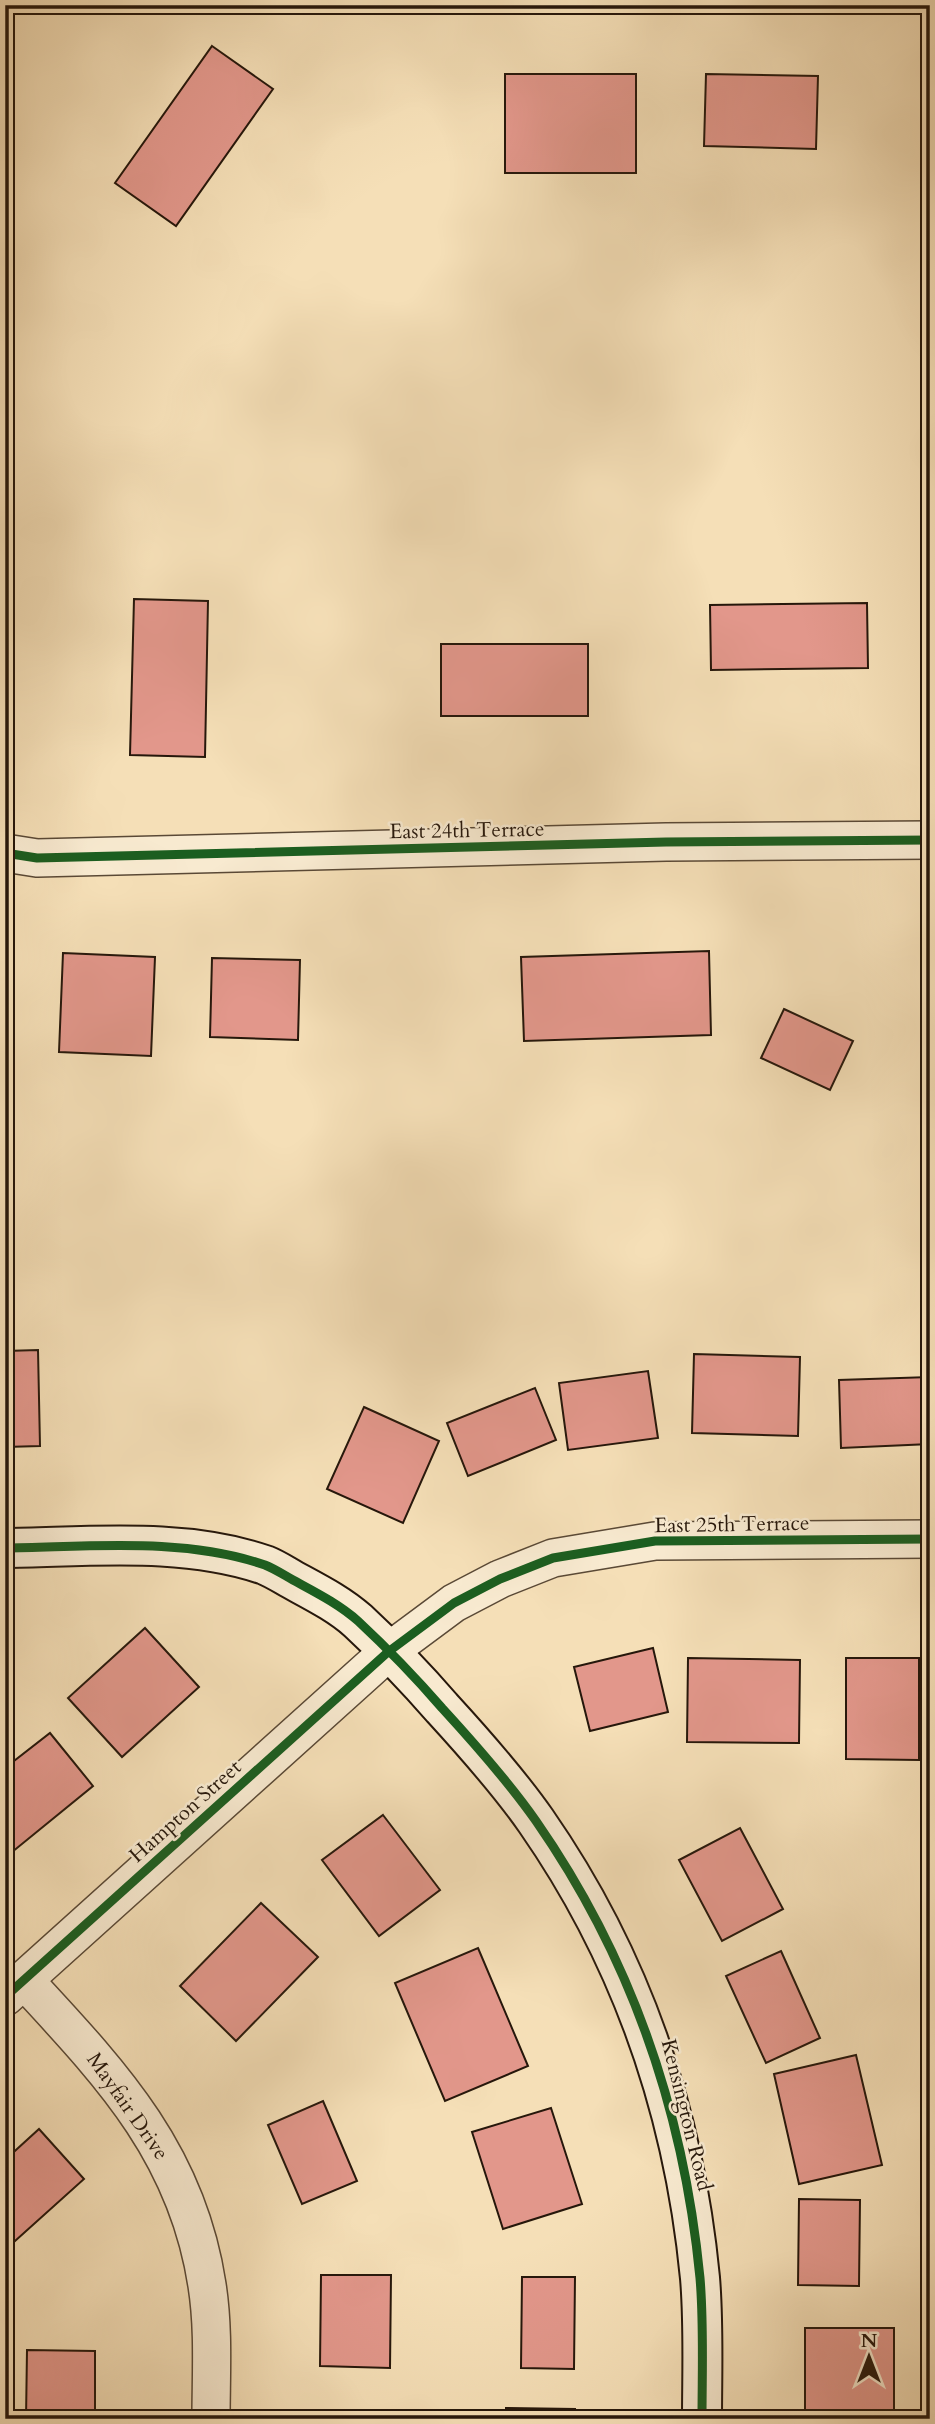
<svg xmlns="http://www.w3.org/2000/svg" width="935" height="2424" font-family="Cardo,serif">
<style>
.building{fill:#e2978b;stroke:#26170b;stroke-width:2}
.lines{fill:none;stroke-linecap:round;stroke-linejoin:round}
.street-casing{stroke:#5a4936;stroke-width:40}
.secondary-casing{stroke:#26170b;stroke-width:42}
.street{stroke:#f8ead0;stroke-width:37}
.secondary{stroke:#f8ead0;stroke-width:38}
.cycleway-casing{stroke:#f8ead0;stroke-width:13}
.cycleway{stroke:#1b5e20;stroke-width:9}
.labels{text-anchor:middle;stroke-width:5;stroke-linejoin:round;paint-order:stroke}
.street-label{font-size:21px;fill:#26170b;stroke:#f8ead0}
</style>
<rect width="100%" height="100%" fill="#f5dfb7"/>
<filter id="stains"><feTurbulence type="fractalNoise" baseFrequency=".00286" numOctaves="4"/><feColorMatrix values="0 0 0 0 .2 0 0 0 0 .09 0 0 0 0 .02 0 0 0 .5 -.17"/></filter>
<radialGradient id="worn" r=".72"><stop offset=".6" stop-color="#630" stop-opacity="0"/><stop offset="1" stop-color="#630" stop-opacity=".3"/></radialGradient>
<!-- building -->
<g class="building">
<path d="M212,46L273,89L176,226L115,183Z"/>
<rect x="505" y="74" width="131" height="99"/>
<path d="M706,74L818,76L816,149L704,146Z"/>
<path d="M134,599L208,601L205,757L130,755Z"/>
<path d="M867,603L868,668L711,670L710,605Z"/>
<rect x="441" y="644" width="147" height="72"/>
<path d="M709,951L711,1035L524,1041L521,957Z"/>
<path d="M63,953L155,957L151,1056L59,1052Z"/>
<path d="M212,958L300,960L298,1040L210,1037Z"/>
<path d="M784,1009L853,1041L830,1090L761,1058Z"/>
<path d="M38,1350L40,1446L5,1447V1351Z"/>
<path d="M694,1354L800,1357L798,1436L692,1433Z"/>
<path d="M648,1371L658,1438L568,1450L559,1383Z"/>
<path d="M930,1377V1444L841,1448L839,1380Z"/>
<path d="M535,1388L556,1440L468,1476L447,1423Z"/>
<path d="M364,1407L439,1441L403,1523L327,1489Z"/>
<path d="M145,1628L199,1687L122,1757L68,1698Z"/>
<path d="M653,1648L668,1712L590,1731L574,1667Z"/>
<path d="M688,1658L800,1660L799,1743L687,1742Z"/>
<path d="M846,1658H919V1760L846,1759Z"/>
<path d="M50,1733L93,1786L6,1857L5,1768Z"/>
<path d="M383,1815L440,1890L379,1936L322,1860Z"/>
<path d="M740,1828L783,1909L722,1941L679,1860Z"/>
<path d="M261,1903L318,1957L236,2041L180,1986Z"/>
<path d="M478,1948L528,2066L445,2101L395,1983Z"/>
<path d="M781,1951L820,2038L766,2063L726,1976Z"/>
<path d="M856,2055L882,2165L799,2184L774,2074Z"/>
<path d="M323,2101L357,2181L302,2204L268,2125Z"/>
<path d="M551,2108L582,2204L503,2229L472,2132Z"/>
<path d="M39,2129L84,2179L5,2250V2160Z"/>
<path d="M799,2199L860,2200L859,2286L798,2285Z"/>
<path d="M321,2275H391L390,2368L320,2366Z"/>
<path d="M522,2277H575L574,2369L521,2368Z"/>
<rect x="805" y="2328" width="89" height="91"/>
<path d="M27,2350L95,2351V2419H26Z"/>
<path d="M506,2408L575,2409V2419H506Z"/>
<rect x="322" y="2414" width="69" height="5"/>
</g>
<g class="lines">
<!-- street casing -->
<g class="street-casing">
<g id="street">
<path d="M5,853L37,858L666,842L930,840"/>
<path d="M24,1980C111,2074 187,2153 207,2285C214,2329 211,2375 211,2419"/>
<path d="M5,1997L388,1652L454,1603L500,1579L553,1558L655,1541L930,1539"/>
</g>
</g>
<!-- secondary casing -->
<g class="secondary-casing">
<path id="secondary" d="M5,1548C91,1547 183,1537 265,1565C275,1569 284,1575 293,1580C315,1592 339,1604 358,1621C387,1648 416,1678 442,1708C475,1744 508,1781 536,1821C632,1959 684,2112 700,2278C704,2325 702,2372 702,2419"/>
</g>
<!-- street -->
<use href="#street" class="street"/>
<!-- secondary -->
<use href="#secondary" class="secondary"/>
<!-- cycleway casing -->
<g class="cycleway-casing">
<g id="cycleway">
<path d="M5,853L37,858L666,842L930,840"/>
<path d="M5,1548C91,1547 183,1537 265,1565C275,1569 284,1575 293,1580C315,1592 339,1604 358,1621C387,1648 416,1678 442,1708C475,1744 508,1781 536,1821C632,1959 684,2112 700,2278C704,2325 702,2372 702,2419"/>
<path d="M5,1997L388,1652L454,1603L500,1579L553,1558L655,1541L930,1539"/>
</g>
</g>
<!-- cycleway -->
<use href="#cycleway" class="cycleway"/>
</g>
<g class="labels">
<!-- street labels -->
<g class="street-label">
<text transform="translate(467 830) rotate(-1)" y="7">East 24th Terrace</text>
<text transform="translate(732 1524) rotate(-1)" y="7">East 25th Terrace</text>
<text transform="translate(185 1811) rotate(-42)" y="7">Hampton Street</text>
<text transform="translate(128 2106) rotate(55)" y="7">Mayfair Drive</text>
<text transform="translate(687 2115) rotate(76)" y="7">Kensington Road</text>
</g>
</g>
<!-- margin -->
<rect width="935" height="2424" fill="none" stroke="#f5dfb7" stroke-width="28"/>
<rect x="7" y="7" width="921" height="2410" fill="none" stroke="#26170b" stroke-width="3.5"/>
<rect x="14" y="14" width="907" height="2396" fill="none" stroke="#26170b" stroke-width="2"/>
<!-- north arrow -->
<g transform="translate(869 2357)" stroke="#f8ead0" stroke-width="5" paint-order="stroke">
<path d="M0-5L12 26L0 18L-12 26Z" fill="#26170b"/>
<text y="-10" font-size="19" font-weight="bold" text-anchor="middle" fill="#26170b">N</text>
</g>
<rect width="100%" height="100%" filter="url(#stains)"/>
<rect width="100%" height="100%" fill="url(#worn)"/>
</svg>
